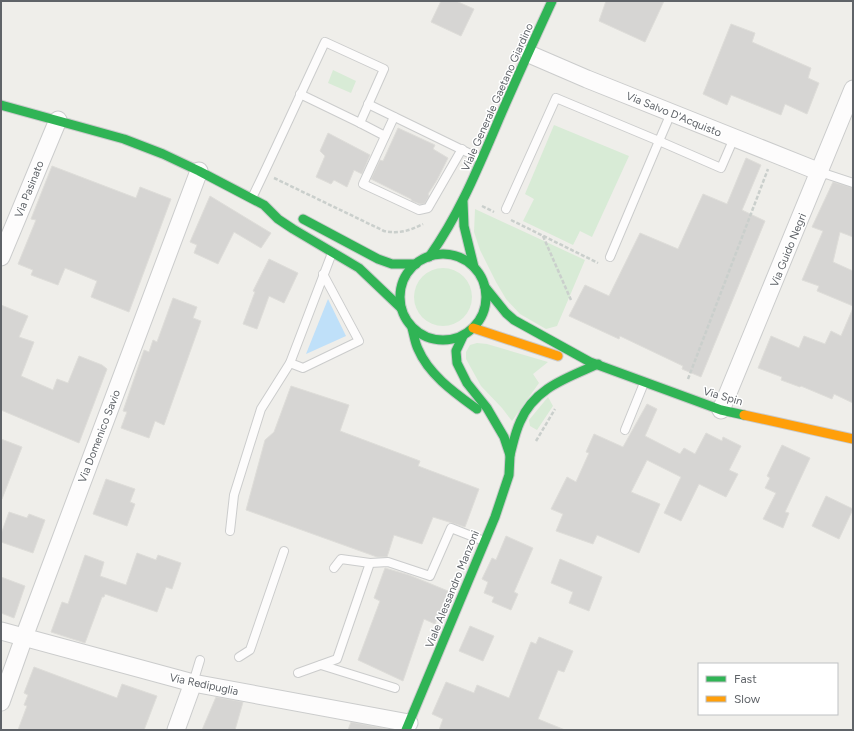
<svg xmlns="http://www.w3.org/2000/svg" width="854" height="731" font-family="Figtree,sans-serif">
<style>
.green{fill:#d8ebd6}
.water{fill:#bfe0f9}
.building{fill:#d6d5d3;stroke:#deddd9}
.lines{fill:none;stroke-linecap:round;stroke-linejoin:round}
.lane-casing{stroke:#cbcccc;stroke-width:10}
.street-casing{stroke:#cbcccc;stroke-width:19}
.fast-casing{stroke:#cacacb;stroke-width:11}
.slow-casing{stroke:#cacacb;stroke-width:11}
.path{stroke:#cacfcc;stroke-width:2.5;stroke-dasharray:4 2;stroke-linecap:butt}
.lane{stroke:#fdfcfc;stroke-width:8}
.street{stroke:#fdfcfc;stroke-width:17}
.fast{stroke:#30b455;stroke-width:9}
.slow{stroke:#ff9f0a;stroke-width:9}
.labels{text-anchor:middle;stroke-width:3;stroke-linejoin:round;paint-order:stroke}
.street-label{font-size:11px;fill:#5f6368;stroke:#fff}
</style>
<rect width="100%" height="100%" fill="#efeeea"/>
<!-- green -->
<g class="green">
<path d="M333,70L356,81L351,93L328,83Z"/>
<path d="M554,125L629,156L592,237L580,231L573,245L523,221L534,199L525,194Z"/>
<path d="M475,209L585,260L557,326L546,329L520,314L506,299L496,282L480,250L474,232Z"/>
<circle cx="443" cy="297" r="29"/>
<path d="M477,343L487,344L548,362L533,374L539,383L512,421L502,408L481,386L466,359V352L470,345Z"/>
<path d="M548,397L553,406L537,430L530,426L529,420Z"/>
</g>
<!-- water -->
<path class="water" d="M328,299L346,336L306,354Z"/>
<!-- building -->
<g class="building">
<path d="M441,1H456L474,9L461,36L431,22Z"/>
<path d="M606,1H664L645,42L599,21Z"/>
<path d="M731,24L755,33L752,42L811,68L808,78L819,83L807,114L785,104L781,115L731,95L727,105L703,94Z"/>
<path d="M398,128L435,145L433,149L448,158L437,180L428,194L429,196L425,203L423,204H420L412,201L411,199L371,179L380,160L383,161Z"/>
<path d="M328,133L370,155L362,174L354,170L347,187L334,180L331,184L316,177L325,156L320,151Z"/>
<path d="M746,158L761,165L742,210L765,221L701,377L682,369L683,366L620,336L619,339L569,316L585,285L609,296L640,233L678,249L703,194L727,204Z"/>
<path d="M52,166L136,198L140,187L171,199L129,312L91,297L97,281L65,268L58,285L31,275L33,270L18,264L36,220L31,219Z"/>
<path d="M833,182L853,188V237L840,232L833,262L853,271V306L817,291L819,286L802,280L823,231L812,227Z"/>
<path d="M210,196L271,233L261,248L234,232L218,264L194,253L197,245L190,242Z"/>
<path d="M269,259L298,273L284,303L269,296L257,329L243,324L255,292L253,291Z"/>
<path d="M173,298L197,307L193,318L201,321L164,425L155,421L149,438L121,428L127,412L123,411L144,350L149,352L153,340L157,342Z"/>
<path d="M1,305L28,316L19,337L34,342L21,376L53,390L57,379L68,383L79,356L102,365L107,369L79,443L1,410Z"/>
<path d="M853,308V403L834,394L832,399L801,386L800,387L781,380L782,377L758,368L771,336L799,348L804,336L825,344L831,331L841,336Z"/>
<path d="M291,386L349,405L340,431L420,461L418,466L479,489L465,527L433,517L422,544L394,535L387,557H377L246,510L265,440L274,432Z"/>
<path d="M647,404L657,409L645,436L680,454L684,448L695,454L706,433L722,441L723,437L741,446L729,470L738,474L726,497L699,484L681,521L664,513L681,477L647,460L631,492L660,504L639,553L597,535L593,544L556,531L563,514L551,509L567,477L576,482L589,453L586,452L594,434L623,447Z"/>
<path d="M1,439L22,447L2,499H1Z"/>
<path d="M782,445L810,458L785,512L789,513L783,528L763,519L776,493L765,488L770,478L767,476Z"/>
<path d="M106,479L135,489L130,502L135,504L127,526L93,514Z"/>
<path d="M826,496L853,509L839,539L812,526Z"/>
<path d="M9,512L27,518L29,514L45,520L33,553L1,542V534Z"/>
<path d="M506,536L533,548L514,592L518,594L511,610L492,602L494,597L484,593L488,582L482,579L492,558L496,560Z"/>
<path d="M137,553L156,560L158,555L181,563L172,589L166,587L157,612L105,594L104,597H102L85,643L51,632L62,602L68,604L85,555L104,562L100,576L126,585Z"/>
<path d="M560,559L602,577L589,611L569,603L573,592L551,583Z"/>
<path d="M385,568L409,575L448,591L435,624L424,619L403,681L358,660L380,601L374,598Z"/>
<path d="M1,577L25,586L14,618L1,613Z"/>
<path d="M470,626L494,636L483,661L459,651Z"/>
<path d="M539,637L573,651L564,672L558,670L538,719L565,730H439L443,719L432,714L446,682L474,693L477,685L509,698L531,642L536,644Z"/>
<path d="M34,667L117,698L122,684L157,696L144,730H18L27,706L24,705L28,695L24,693Z"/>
<path d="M216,697L243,702L235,730H202Z"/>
<path d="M351,722L392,730H348Z"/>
</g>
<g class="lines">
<!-- lane casing -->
<g class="lane-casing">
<g id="lane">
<path d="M368,104L481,159"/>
<path d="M394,117L363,184L419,210L428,208L462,149"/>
<path d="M360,123L385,136"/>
<path d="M820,172L853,183"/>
<path d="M252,198C277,146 301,93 325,42L384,69L360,123L300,94"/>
<path d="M506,209L556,98L659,141L671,113"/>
<path d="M610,257L659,141L721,168L734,138"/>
<path d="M290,363L303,368L359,341L323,274"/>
<path d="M625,430L644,383"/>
<path d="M230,531L234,495L261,409L290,363L332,253"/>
<path d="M334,568L341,559L370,563L388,562L430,576L451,528L484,541"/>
<path d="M239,657L250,650L284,551"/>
<path d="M321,665L395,688"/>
<path d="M298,673L337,659L370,563"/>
<path d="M193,683L200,660"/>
</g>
</g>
<!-- street casing -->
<g class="street-casing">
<g id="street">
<path d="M529,54L587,79L820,172"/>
<path d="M1,257L58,120"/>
<path d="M721,410L853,89"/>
<path d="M1,631L193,683L409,723"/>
<path d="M1,702L27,629L199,171"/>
<path d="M176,730L193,683"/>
</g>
</g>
<!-- fast casing -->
<g class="fast-casing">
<g id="fast">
<path d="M1,105L124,139L163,154L199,171L264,205L278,219L293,229L359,268L401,308"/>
<path d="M463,202L464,226L474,267"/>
<path d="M303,219L378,259L392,264H416"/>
<circle cx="443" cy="297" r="43"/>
<path d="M429,257C461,212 480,163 502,112C518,75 535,38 552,1"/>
<path d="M485,287L506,313L514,320L590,362L721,410L744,415"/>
<path d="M412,328C414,335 415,343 418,349C429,375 455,393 477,409"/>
<path d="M510,455C513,444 515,433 520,422C534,388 567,378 598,364"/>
<path d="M406,730L495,517L509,475L510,455L504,437L487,408L467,383L457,363L456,351L463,336"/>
</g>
</g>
<!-- slow casing -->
<g class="slow-casing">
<g id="slow">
<path d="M473,328L558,356"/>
<path d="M744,415L853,439"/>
</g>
</g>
<!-- path -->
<g class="path">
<path d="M274,178L384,231C399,234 409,231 423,224"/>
<path d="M482,206L494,212"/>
<path d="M511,220L598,263"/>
<path d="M543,236L571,300"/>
<path d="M688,379L768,169"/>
<path d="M536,441L555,409"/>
</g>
<!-- lane -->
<use href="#lane" class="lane"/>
<!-- street -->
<use href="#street" class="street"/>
<!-- fast -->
<use href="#fast" class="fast"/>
<!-- slow -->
<use href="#slow" class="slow"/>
</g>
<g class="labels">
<!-- street labels -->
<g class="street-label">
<text transform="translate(497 97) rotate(-66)" y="4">Viale Generale Gaetano Giardino</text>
<text transform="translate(674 114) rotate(22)" y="4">Via Salvo D'Acquisto</text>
<text transform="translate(29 189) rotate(-68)" y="4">Via Pasinato</text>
<text transform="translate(788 250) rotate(-68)" y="4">Via Guido Negri</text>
<text transform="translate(723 396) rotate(16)" y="4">Via Spin</text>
<text transform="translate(99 436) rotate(-69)" y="4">Via Domenico Savio</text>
<text transform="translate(452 589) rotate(-68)" y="4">Viale Alessandro Manzoni</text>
<text transform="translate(204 684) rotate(12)" y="4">Via Redipuglia</text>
</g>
</g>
<!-- border -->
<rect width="854" height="731" fill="none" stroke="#5f6368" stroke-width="4"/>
<!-- legend -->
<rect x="698" y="663" width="140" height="52" fill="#ffffff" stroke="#bfc1c3"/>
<rect x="706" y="676" width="20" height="6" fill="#30b455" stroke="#bfc1c3"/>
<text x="734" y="683" font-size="12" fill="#5f6368">Fast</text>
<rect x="706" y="696" width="20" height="6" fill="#ff9f0a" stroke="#bfc1c3"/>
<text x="734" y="703" font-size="12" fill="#5f6368">Slow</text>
</svg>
